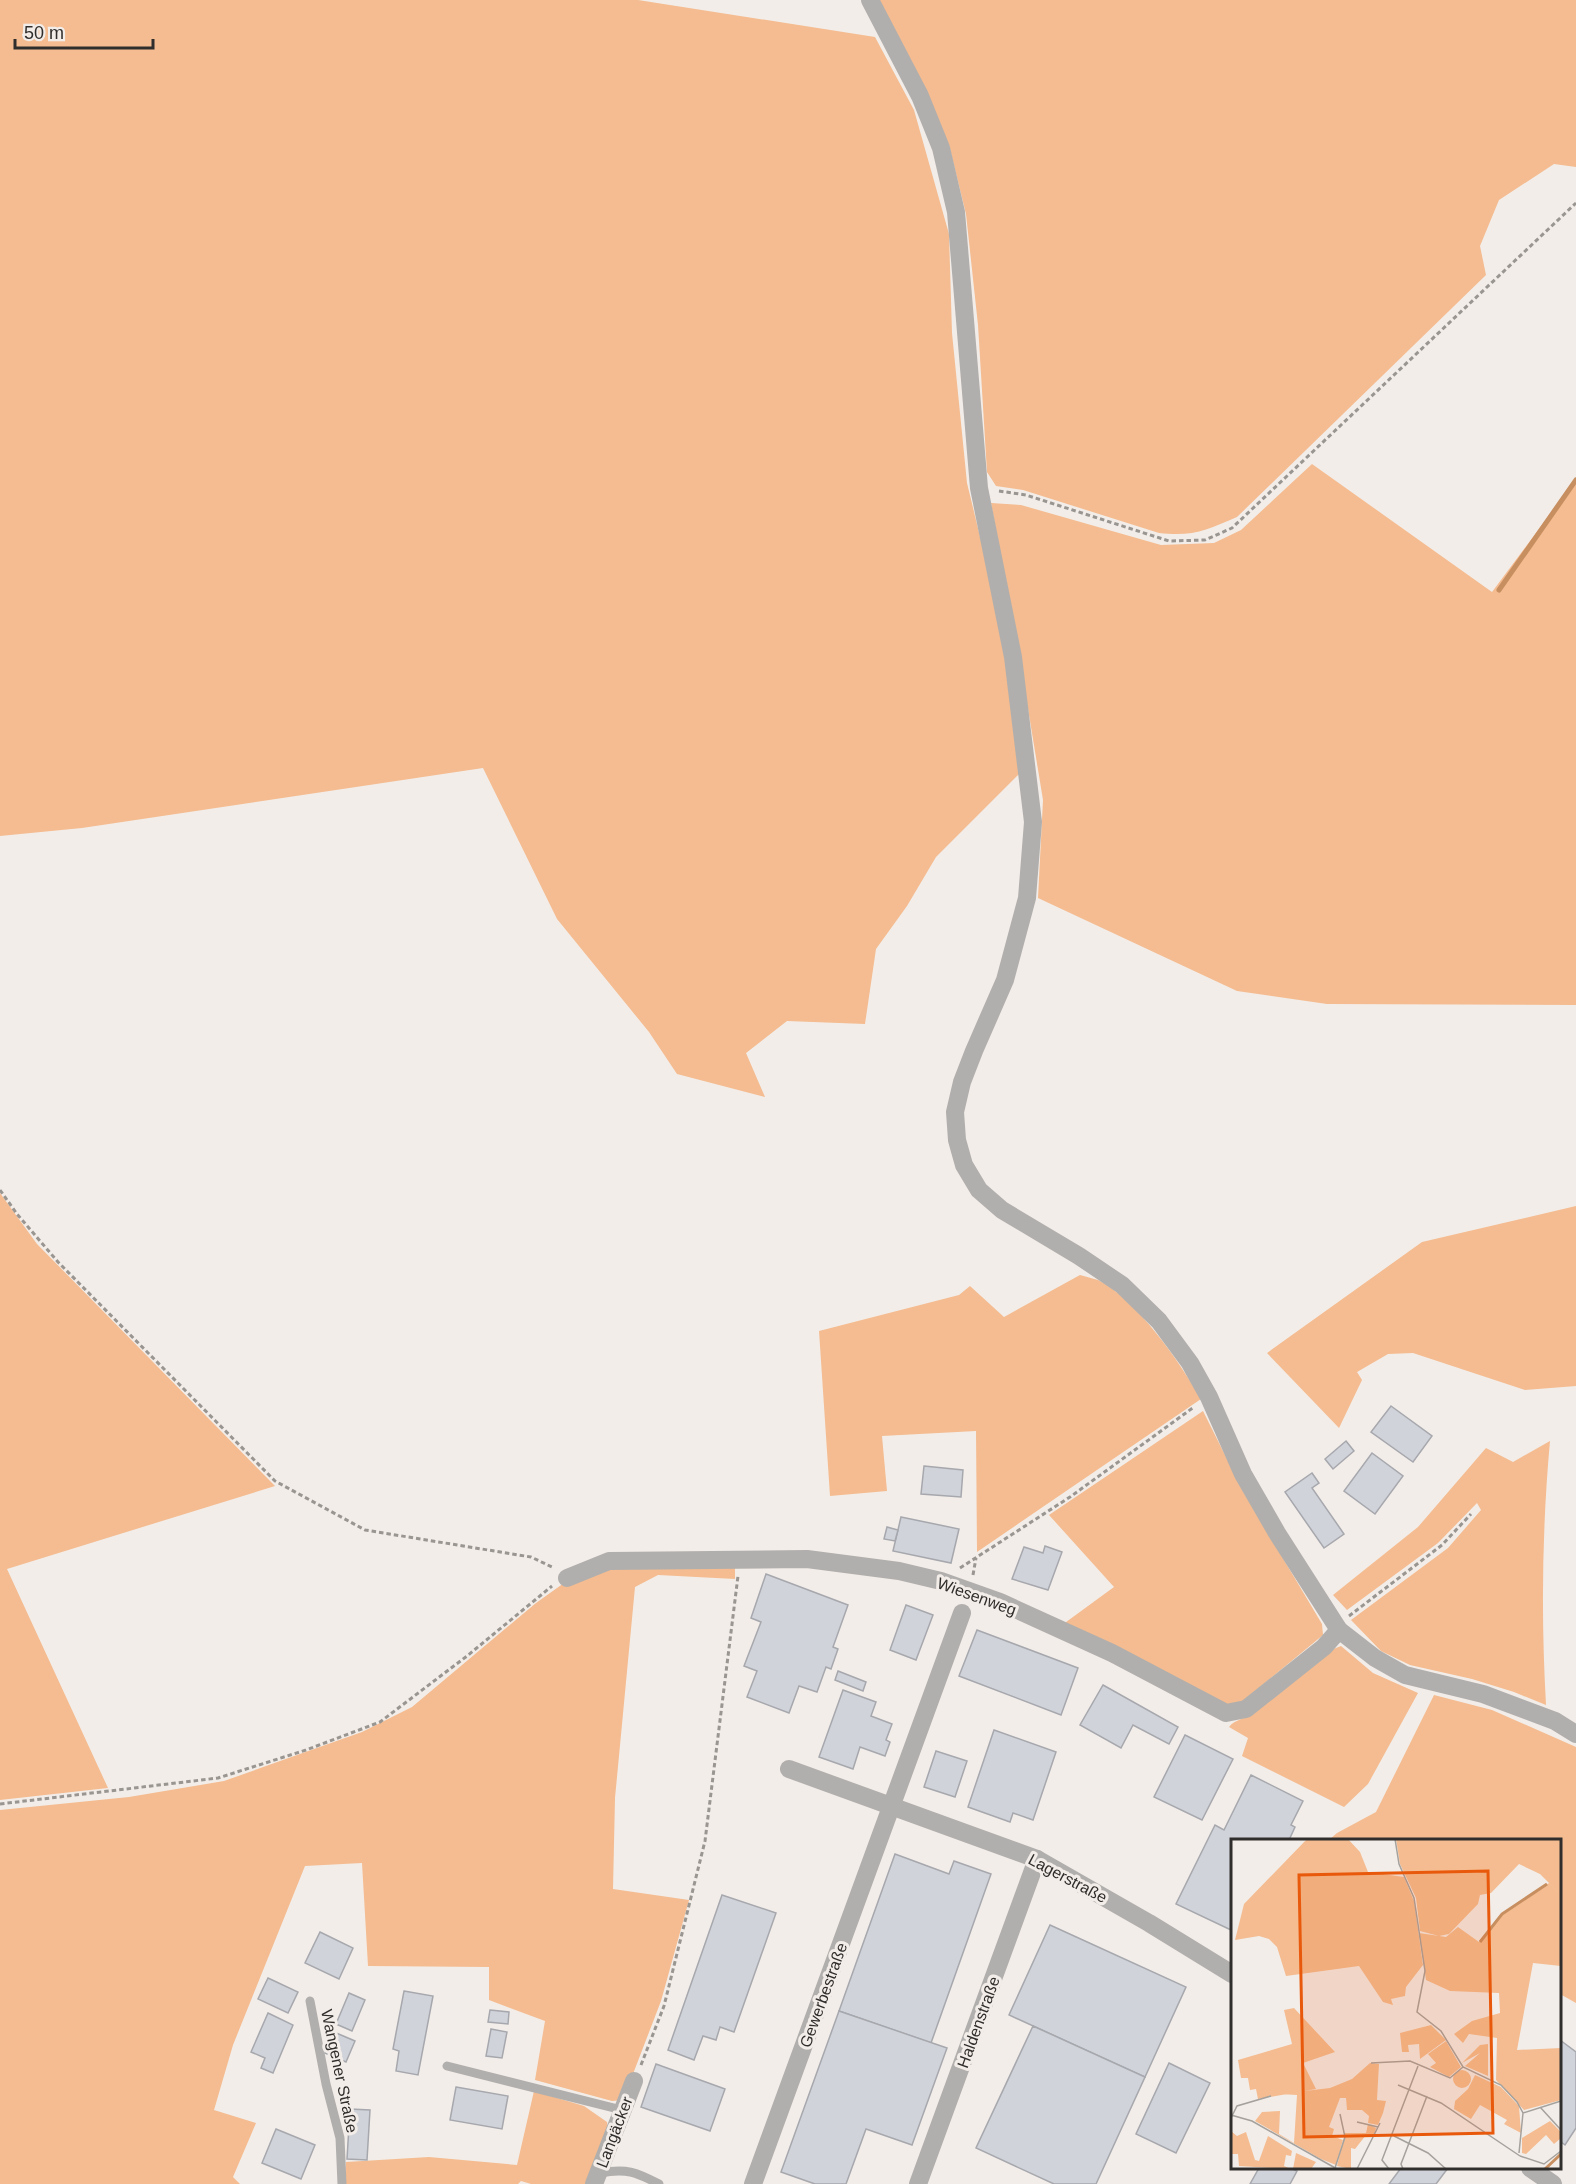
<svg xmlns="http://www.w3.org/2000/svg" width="1576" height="2184" font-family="Helvetica,sans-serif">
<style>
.green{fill:#f4bc90}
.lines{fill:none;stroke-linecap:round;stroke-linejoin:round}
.stream{stroke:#c78e60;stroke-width:5}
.building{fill:#d0d3d9;stroke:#a6a8ae;stroke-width:1.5}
.path{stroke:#999591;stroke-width:3;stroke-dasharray:4.5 3;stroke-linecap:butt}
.lane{stroke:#b1afad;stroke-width:9}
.street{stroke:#b1afad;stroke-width:18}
.labels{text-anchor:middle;stroke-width:6;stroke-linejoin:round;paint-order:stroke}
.street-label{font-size:16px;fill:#302e2c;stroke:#f3ede9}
.inset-river{fill:none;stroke:#c78e60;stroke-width:3}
.inset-road{fill:none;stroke:#a5a19d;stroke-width:1.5}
.view{fill:#e8590c;fill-opacity:0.15;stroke:#e8590c;stroke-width:3}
.inset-edge{fill:none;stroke:#302e2c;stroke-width:3}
</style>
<rect width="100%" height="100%" fill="#f3ede9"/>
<!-- green -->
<g class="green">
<path d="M0,0H638L875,37L914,110L949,234L952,333L967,483L1000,619L1021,772L936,857L907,906L876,949L865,1024L787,1021L746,1053L765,1097L677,1074L649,1032L557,919L483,768L82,828L0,836Z"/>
<path d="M878,0H1576V167L1554,164L1499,200L1480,246L1486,275L1237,517C1207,530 1193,537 1159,533L1023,490L996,486L987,472L978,325L966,214L949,145Z"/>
<path d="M1312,464L1492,592L1576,479V1005L1327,1004L1237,991L1038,898L1043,800L1019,654L991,503L1021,505L1161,545L1214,543L1241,530Z"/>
<path d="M0,1193L37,1244L275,1486L7,1569L108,1788L0,1800Z"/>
<path d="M1576,1206V1386L1525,1390L1413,1353L1388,1354L1357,1372L1362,1380L1339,1428L1267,1353L1422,1242Z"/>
<path d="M1080,1275C1086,1277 1092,1278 1098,1280C1136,1299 1180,1362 1201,1399L977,1552L976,1431L882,1436L887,1491L830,1496L819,1331L959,1295L970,1286L1004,1317Z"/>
<path d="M1203,1411L1243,1491L1322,1624L1323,1635L1243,1701L1222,1707L1062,1625L1114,1587L1049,1515Z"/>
<path d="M1550,1441C1542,1529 1541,1617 1546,1705L1514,1692L1472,1679L1410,1665L1381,1651L1351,1620L1448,1548L1481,1510L1477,1503L1438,1543L1347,1610L1333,1595L1418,1527L1486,1448L1513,1462Z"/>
<path d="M735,1562V1579L658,1575L635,1587L615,1798L613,1889L689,1900L661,2001L623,2100L612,2101L535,2080L545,2021L489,2000V1967L368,1966L362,1863L305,1866L233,2045L214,2110L256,2123L233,2177L240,2184H0V1810L129,1797L224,1781L362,1732L412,1707L536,1603L564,1583L608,1565Z"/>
<path d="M1341,1646L1373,1673L1418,1693L1368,1784L1344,1807L1242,1756L1248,1738L1229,1727C1235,1719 1246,1719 1253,1713C1282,1692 1307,1659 1341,1646Z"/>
<path d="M1434,1695L1492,1710L1576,1747V2003L1560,1994V1840H1329L1337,1833L1376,1812Z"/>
<path d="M534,2091L584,2106L607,2122L609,2135L589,2184H531L521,2181L518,2184H344L346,2162L429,2157L517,2165Z"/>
</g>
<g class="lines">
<!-- stream -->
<path class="stream" d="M1499,590L1576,480"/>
</g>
<!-- building -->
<g class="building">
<path d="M1391,1406L1432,1436L1413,1462L1371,1432Z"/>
<path d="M1346,1441L1354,1451L1333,1469L1325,1459Z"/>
<path d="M1372,1453L1403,1476L1375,1514L1344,1491Z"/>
<path d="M924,1466L963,1470L961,1497L921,1494Z"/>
<path d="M1312,1473L1319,1483L1312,1488L1344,1534L1324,1548L1285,1492Z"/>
<path d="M901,1517L959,1529L951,1563L893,1551Z"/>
<path d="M887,1527L898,1530L895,1541L884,1539Z"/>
<path d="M1045,1546L1062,1552L1048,1590L1012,1579L1024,1547L1043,1553Z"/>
<path d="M766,1574L848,1605L833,1647L838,1649L831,1669L826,1667L817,1692L799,1686L789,1713L747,1697L757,1671L744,1666L761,1622L751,1618Z"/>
<path d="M906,1605L933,1615L916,1660L890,1650Z"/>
<path d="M977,1630L1078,1668L1061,1715L959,1676Z"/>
<path d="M838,1671L866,1682L863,1691L835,1680Z"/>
<path d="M1103,1685L1178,1727L1169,1744L1133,1725L1121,1748L1080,1725Z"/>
<path d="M843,1690L876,1702L871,1716L892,1724L886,1740L890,1742L885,1756L860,1747L853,1769L819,1757Z"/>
<path d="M994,1730L1056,1752L1033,1820L1013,1813L1010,1822L968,1807Z"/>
<path d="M1185,1735L1233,1759L1202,1820L1154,1797Z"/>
<path d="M936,1751L967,1761L955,1797L924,1787Z"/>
<path d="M1251,1775L1303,1801L1291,1825L1295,1827L1289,1840H1232L1231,1930L1176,1904L1215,1825L1224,1830Z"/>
<path d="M895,1854L949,1874L954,1861L991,1874L931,2043L839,2011Z"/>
<path d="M722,1895L776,1913L734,2032L720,2027L716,2040L703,2036L694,2060L668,2050Z"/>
<path d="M1050,1925L1186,1987L1145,2077L1009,2015Z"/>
<path d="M320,1932L353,1948L339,1979L305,1963Z"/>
<path d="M268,1978L298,1992L288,2013L258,1999Z"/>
<path d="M404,1991L433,1996L418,2075L396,2071L399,2051L393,2049Z"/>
<path d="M349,1993L365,2000L352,2031L336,2024Z"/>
<path d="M490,2010L509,2012L508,2024L488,2022Z"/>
<path d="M839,2011L947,2048L912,2145L866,2129L846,2184H815L781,2172Z"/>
<path d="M268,2013L293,2025L273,2073L261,2068L265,2058L251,2052Z"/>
<path d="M1033,2026L1145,2077L1096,2184H1054L976,2148Z"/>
<path d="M491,2029L507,2032L502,2058L486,2056Z"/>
<path d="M334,2032L355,2041L346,2062L325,2053Z"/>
<path d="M1560,2040L1576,2052V2128L1565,2145L1560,2141Z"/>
<path d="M1169,2063L1210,2083L1176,2153L1136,2134Z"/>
<path d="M656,2064L725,2089L710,2131L641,2107Z"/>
<path d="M456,2087L508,2096L502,2129L450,2120Z"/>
<path d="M350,2109L370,2110L367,2160L347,2159Z"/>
<path d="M276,2129L315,2145L301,2179L262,2163Z"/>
<path d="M1259,2168H1290L1297,2171L1290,2184H1250Z"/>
<path d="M1401,2168H1448L1436,2184H1389Z"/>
</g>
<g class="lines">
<!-- path -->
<g class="path">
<path d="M999,491L1026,495L1169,541L1205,540L1232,528L1576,203"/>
<path d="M0,1190L17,1214L58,1262L275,1481L365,1530L531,1557L554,1568"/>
<path d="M960,1568L1070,1497L1194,1407"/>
<path d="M973,1575L976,1558"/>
<path d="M1349,1616L1442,1545L1471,1514"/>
<path d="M0,1804L218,1778L306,1750L380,1722L467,1656L552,1586"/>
<path d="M641,2065L664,2006L705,1841L738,1576"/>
</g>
<!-- lane -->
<g class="lane">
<path d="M310,2001L326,2084L340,2138L342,2184"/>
<path d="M447,2066L622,2110"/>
<path d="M600,2173C626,2168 636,2172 659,2184"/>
</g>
<!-- street -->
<g class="street">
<path d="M870,0L920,96L941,148L956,212L979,488L1013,657L1033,822L1027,898L1005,980L974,1051L962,1082L955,1112L957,1140L964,1165L979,1190L1002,1210L1079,1256L1122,1285L1159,1321L1190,1363L1209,1397L1243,1474L1277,1533L1339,1630L1375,1658L1405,1675L1483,1694L1555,1721L1576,1734"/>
<path d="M567,1578L609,1561L807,1559L899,1571L941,1581L1000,1602L1112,1653L1226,1713L1246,1709L1324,1647L1339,1630"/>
<path d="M789,1769L1037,1859L1149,1923L1232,1974"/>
<path d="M1530,2168L1553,2184"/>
<path d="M594,2184L634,2081"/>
<path d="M753,2184L962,1613"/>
<path d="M918,2184L1037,1859"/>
</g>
</g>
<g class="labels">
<!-- street labels -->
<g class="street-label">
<text transform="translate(977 1596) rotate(20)" y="6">Wiesenweg</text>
<text transform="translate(1068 1878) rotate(28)" y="6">Lagerstraße</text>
<text transform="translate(823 1995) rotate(-70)" y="6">Gewerbestraße</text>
<text transform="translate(978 2022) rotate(-70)" y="6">Haldenstraße</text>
<text transform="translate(340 2071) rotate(78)" y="6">Wangener Straße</text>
<text transform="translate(614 2132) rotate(-69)" y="6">Langäcker</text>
</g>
</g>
<!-- overview -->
<g transform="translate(1231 1839)">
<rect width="330" height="330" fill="#f3ede9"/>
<path d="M76,0H117L129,13L137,33L173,38L183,62L192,126L175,148L174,157L160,160L162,166L152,163L128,127L55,137L46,108L38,100L28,97L4,101L13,65ZM165,0H330V127L302,124L286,211L330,209V261L293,271L265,241L266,199L238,195L232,204L223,195L241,182L269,174L268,154L219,152L195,141L188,94L215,98L227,88L248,103L268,77L283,66L318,44L327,53L309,35L288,25L260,54L249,56L247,65L218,95L208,97L189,92L185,59L169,25ZM63,169L104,213L72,224L85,250L27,260L25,250L19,251L17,239H10L7,221L61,205L53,171ZM200,186L215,201L189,220L188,205L177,206L178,213H171L169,194ZM215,202L230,228L218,238L199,228L205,224L197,215ZM257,205V237L234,227L249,214L231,224L249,206ZM139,224L148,225L146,261L155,262L152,274L147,286L137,284L138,277L131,271H116L115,259H109L98,288L103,290L101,297L112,301L105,326L90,320L24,282L31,273L49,272L48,295L63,304L66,256L49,255L99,249L121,240ZM222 240a9 9 0 1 1 18 0a9 9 0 1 1-18 0ZM244,236L270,248L288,267L290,294L273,285L276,281L249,266L240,280L223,270L224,262L237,250ZM319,282L330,293V299L323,305L315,296L295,315L291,314V299ZM137,285L145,289L143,298L135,296L124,310L120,309V330L106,327L114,294H135ZM0,292L6,297L15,293L24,321L28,322L37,297L61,312L60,317L55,316L53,327L60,330L8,327L7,315H0ZM65,314L85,323L80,330H62Z" fill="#f4bc90"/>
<path class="inset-river" d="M249,103L271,75L316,45M314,330L330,315"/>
<path class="inset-road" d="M164,0L168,25L183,59L194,132L186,173L210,192L232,228L270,246L286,263L292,274L288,314M140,224L179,222L219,239L232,228M167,246L210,264L289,317M309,268L330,291M292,274L330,262M0,276L21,282L106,330M0,279L6,267L40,257M126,283L147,288M163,297L197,314L215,330M289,317L313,325L330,312M104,329L114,298L109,275M126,330L149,284M158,330L151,321L187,227M172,330L170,325L196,257"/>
<path class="view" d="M257,32L262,294L73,298L68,36Z"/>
<rect width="330" height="330" class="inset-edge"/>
</g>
<!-- scale -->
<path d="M15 39v9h138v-9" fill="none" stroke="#302e2c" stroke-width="3"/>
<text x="24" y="39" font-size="18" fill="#302e2c" stroke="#f3ede9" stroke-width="4.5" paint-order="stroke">50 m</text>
</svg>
